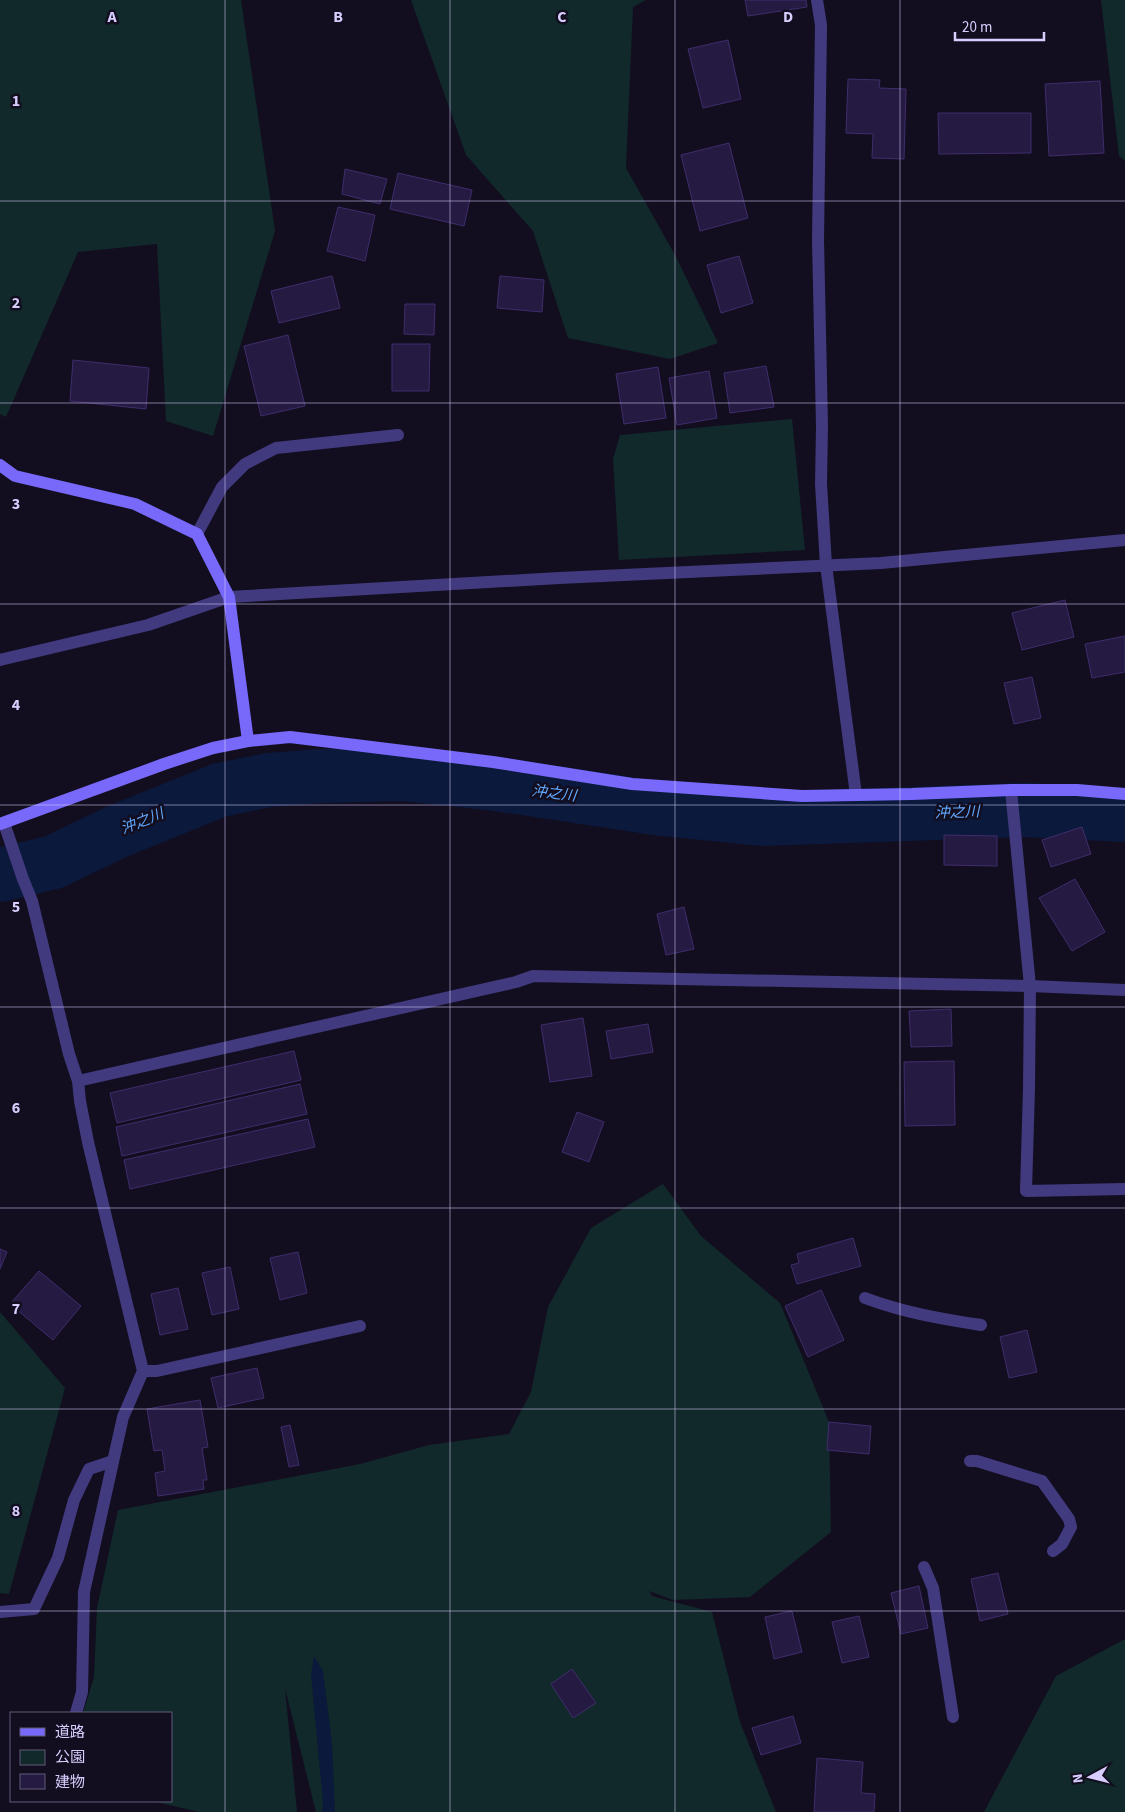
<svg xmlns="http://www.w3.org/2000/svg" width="1125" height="1812" font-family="'Source Sans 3','Noto Sans JP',sans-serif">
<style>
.green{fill:#11292a}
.water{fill:#0b193c}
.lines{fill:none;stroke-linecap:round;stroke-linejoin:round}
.river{stroke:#0b193c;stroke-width:54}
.building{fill:#251a41;stroke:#3f2d6c}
.street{stroke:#423a7e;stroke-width:12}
.secondary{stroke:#7869fa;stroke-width:12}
.grid{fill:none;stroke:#d8cefd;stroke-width:1;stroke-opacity:0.55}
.labels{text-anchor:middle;stroke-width:5;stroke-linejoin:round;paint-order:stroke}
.water-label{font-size:15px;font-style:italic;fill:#60a6fa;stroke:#120e20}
.grid-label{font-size:16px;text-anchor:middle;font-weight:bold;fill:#d8cefd;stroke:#120e20;stroke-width:5;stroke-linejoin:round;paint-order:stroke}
</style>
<rect width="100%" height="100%" fill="#120e20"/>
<!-- green -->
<g class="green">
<path d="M0,0H241L275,231L213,436L166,421L157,244L78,252L6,417L0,414Z"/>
<path d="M411,0H646L633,7L626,168L675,255L718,343L670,359L568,338L533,231L466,155Z"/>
<path d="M1101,0H1125V161L1119,156Z"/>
<path d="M792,419L805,550L619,560L613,459L620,435Z"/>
<path d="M663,1184L701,1236L780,1303L829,1422L831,1532L750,1597L673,1600L649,1591L652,1596L712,1612L740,1722L776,1812H316L285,1688L297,1812H199L152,1801H171V1713H83L94,1677L97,1608L118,1510L360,1464L429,1445L509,1434L531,1392L548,1307L591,1228Z"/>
<path d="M0,1312L65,1388L9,1594L0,1593Z"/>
<path d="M1125,1639V1812H984L1056,1676Z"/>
</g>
<!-- water -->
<path class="water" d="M314,1656L323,1671L332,1743L335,1812H322L323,1803L311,1674Z"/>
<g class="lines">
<!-- river -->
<path class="river" d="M0,875L54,862L116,832L220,790L269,780L321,776L403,774L496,784L662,809L761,819L1025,810L1125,815"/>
</g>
<!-- building -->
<g class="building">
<path d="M745,0H806L807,7L748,16Z"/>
<path d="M728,40L741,99L703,108L688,49Z"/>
<path d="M848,79L880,80L879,88L906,89L904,159L872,158L873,134L846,133Z"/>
<path d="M1100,81L1104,153L1049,156L1045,84Z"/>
<path d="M938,113H1031V153L939,154Z"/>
<path d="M729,143L748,218L700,231L681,155Z"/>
<path d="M345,169L387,179L380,204L342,194Z"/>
<path d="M398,173L472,190L464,226L390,209Z"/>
<path d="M338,207L375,215L365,261L327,251Z"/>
<path d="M739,256L753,303L721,313L707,265Z"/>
<path d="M332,276L340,308L279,323L271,291Z"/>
<path d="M500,276L544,280L542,312L497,308Z"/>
<path d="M405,304H435L434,335L404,334Z"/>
<path d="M288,335L305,406L261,416L244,346Z"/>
<path d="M392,344H430L429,391H392Z"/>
<path d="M73,360L149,368L146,409L70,401Z"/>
<path d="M766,366L774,407L730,413L724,373Z"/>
<path d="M658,367L666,418L624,424L616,374Z"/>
<path d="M709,371L717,418L677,425L669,378Z"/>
<path d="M1065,600L1074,637L1022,650L1012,613Z"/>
<path d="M1125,636V672L1092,678L1085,644Z"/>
<path d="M1032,677L1041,718L1014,724L1004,683Z"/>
<path d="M1082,827L1091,854L1051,867L1042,840Z"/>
<path d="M944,835L997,836V866L944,865Z"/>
<path d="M1075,879L1105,932L1072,951L1039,898Z"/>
<path d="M684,907L694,949L666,955L657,914Z"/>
<path d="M951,1009L952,1046L911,1047L909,1011Z"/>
<path d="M583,1018L592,1076L550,1082L541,1025Z"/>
<path d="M648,1024L653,1052L611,1059L606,1031Z"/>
<path d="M294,1051L301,1080L117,1123L110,1093Z"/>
<path d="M954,1061L955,1125L905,1126L904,1062Z"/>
<path d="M300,1084L307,1114L122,1156L116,1127Z"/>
<path d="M577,1112L604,1122L589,1162L562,1152Z"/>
<path d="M308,1119L315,1147L130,1189L124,1160Z"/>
<path d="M853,1238L861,1266L797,1284L791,1265L799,1263L797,1254Z"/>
<path d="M0,1249L7,1252L0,1269Z"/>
<path d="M298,1252L307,1293L280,1300L270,1258Z"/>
<path d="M230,1267L239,1309L212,1315L202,1273Z"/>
<path d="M39,1271L81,1306L53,1340L10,1304Z"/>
<path d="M178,1288L188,1329L160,1335L151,1294Z"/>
<path d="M821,1290L844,1340L808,1357L785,1306Z"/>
<path d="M1027,1330L1037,1372L1009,1378L1000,1337Z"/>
<path d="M257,1368L264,1398L218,1408L211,1378Z"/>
<path d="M200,1400L208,1447L202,1448L207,1480H203L204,1489L158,1496L155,1473L165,1471L162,1450L154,1451L147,1409Z"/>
<path d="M829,1422L871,1426L869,1454L827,1450Z"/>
<path d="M290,1425L299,1465L289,1467L281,1427Z"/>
<path d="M998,1573L1008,1614L980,1621L971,1579Z"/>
<path d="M919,1586L928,1628L901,1634L891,1593Z"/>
<path d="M792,1611L802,1652L774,1659L765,1617Z"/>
<path d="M859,1616L869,1657L842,1663L832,1622Z"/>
<path d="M572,1669L596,1703L573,1718L551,1684Z"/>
<path d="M793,1716L801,1743L761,1755L752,1728Z"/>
<path d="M817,1758L863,1762L861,1793L875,1794L874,1812H814Z"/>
</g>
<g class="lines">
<!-- street -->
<g class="street">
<path d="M817,0L821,25L818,240L822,426L821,484L826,565L856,795"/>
<path d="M197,534L222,487L245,464L276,448L398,435"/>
<path d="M0,660L148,625L229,597L559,578L881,563L1125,540"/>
<path d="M1011,790L1030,986L1029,1088L1026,1191L1125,1189"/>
<path d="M4,823L23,879L32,901L69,1054L78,1081L80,1101L88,1142L143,1371L123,1417L84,1592L82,1692L76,1713"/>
<path d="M78,1081L516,982L533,976L1030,986L1125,990"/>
<path d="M865,1298C902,1312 941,1319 981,1325"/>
<path d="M143,1371H157L360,1326"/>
<path d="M970,1461H977L1042,1481L1069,1519L1071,1527L1062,1544L1053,1551"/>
<path d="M924,1567L933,1588L953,1717"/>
<path d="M0,1612L34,1609L58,1558L74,1500L89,1469L113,1461"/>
</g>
<!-- secondary -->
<g class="secondary">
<path d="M0,465L15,476L135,504L197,534L229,597L248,741"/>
<path d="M0,824L164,764L213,748L248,741L290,737L493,762L632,784L802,796L912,794L1011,790H1077L1125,794"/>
</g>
</g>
<!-- grid -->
<path class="grid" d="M225,0V1812M450,0V1812M675,0V1812M900,0V1812M0,201H1125M0,403H1125M0,604H1125M0,805H1125M0,1007H1125M0,1208H1125M0,1409H1125M0,1611H1125"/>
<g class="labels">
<!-- water labels -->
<g class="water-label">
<text transform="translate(554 793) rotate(7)" y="5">沖之川</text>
<text transform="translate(957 812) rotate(-2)" y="5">沖之川</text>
<text transform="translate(142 821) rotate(-22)" y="5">沖之川</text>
</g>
</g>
<g class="grid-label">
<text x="112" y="22">A</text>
<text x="338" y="22">B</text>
<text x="562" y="22">C</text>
<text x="788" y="22">D</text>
<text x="16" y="106">1</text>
<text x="16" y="308">2</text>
<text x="16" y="509">3</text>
<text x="16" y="710">4</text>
<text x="16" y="912">5</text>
<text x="16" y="1113">6</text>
<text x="16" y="1314">7</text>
<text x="16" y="1516">8</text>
</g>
<!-- legend -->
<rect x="10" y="1712" width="162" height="90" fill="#120e20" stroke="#615b78"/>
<rect x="20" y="1728" width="25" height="8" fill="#7869fa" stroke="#615b78"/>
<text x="55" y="1737" font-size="15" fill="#d8cefd">道路</text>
<rect x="20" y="1750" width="25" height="15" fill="#11292a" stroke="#615b78"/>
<text x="55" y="1762" font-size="15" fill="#d8cefd">公園</text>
<rect x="20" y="1774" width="25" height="15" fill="#251a41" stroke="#615b78"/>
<text x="55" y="1787" font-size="15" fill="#d8cefd">建物</text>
<!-- north arrow -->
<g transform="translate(1090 1777) rotate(263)" stroke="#120e20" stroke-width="4" paint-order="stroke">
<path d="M0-4L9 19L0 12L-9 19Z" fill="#d8cefd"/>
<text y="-8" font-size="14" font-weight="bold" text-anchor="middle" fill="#d8cefd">N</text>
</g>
<!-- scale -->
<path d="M955 32v8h89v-8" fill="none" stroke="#d8cefd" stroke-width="2.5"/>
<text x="962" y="32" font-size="15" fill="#d8cefd" stroke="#120e20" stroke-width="4" paint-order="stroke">20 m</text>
</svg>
